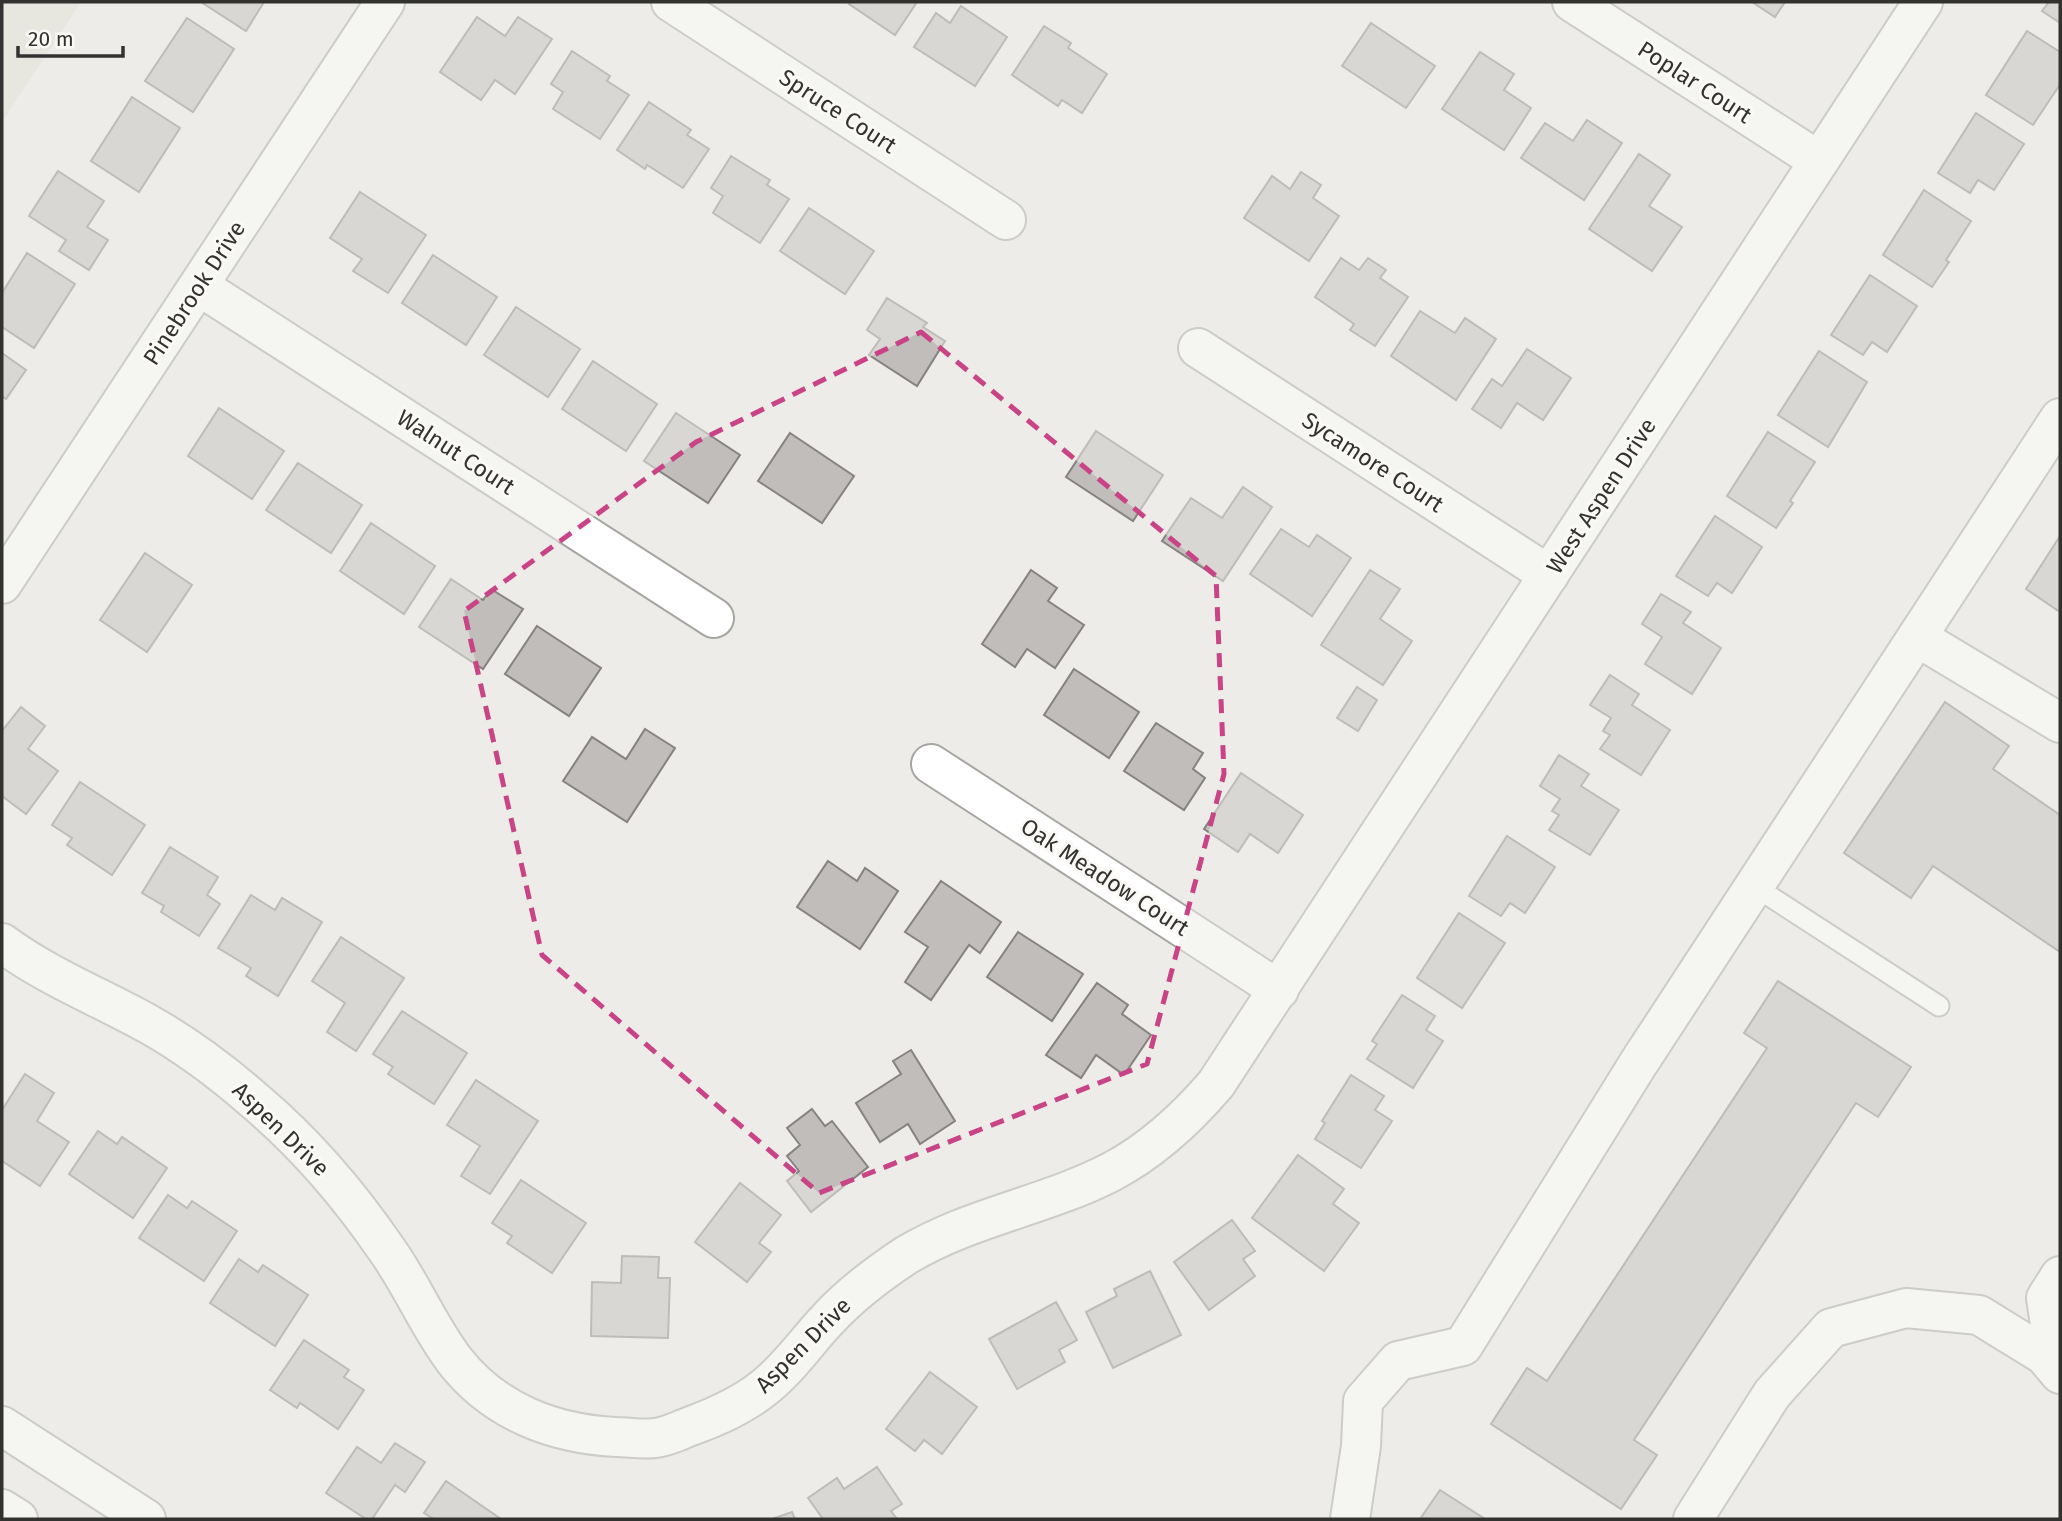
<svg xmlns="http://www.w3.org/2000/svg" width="2062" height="1521" font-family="'Fira Sans',sans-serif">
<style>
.built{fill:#e3e0d5}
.building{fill:#c0bdba;stroke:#858280;stroke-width:2}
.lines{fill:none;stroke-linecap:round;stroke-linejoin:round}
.lane-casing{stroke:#a6a5a2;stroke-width:23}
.street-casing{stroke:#a6a5a2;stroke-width:42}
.secondary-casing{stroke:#a6a5a2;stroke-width:42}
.lane{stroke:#fff;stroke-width:19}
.street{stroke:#fff;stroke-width:38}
.secondary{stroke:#fff;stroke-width:38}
.marked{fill:none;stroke:#c94486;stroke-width:5;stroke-dasharray:14 9;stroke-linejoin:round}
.labels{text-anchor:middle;stroke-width:6;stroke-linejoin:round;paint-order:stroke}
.street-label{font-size:23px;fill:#323230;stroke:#faf9f6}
</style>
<rect width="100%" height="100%" fill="#edece8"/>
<!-- built -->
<path class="built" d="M2,2H81L2,122Z"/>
<!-- building -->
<g class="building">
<path d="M201,2H264L246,31Z"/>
<path d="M851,2H917L895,35L849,4Z"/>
<path d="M1752,2H1785L1775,17Z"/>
<path d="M2049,2H2060V23L2042,11Z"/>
<path d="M961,6L1007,37L975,86L914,47L936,13L950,23Z"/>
<path d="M477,17L505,36L518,17L552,39L515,94L495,80L481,100L440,72Z"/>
<path d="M187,18L234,49L193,112L145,81Z"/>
<path d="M1371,23L1435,66L1406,108L1342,66Z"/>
<path d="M1044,26L1071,43L1068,48L1107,74L1082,113L1062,100L1058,106L1012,75Z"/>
<path d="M2027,31L2060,52V88L2059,86L2033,125L1986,95Z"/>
<path d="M572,51L610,76L607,81L629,95L600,139L553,109L563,92L551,84Z"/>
<path d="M1480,52L1514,74L1504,90L1531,108L1504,150L1442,109Z"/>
<path d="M132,97L180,128L139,192L91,161Z"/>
<path d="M649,102L691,130L687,135L709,149L683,188L647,165L645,169L617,150Z"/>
<path d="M1976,113L2024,144L1994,190L1978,180L1970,193L1938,173Z"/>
<path d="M1587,120L1622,143L1584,200L1521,158L1545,123L1573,141Z"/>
<path d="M1639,154L1670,175L1649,206L1682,227L1652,271L1589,229Z"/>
<path d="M731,156L770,180L767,185L789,199L760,243L713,213L723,196L711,188Z"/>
<path d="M58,171L104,201L87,227L108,240L89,270L59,251L66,240L29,216Z"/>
<path d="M1301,172L1321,185L1313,198L1339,216L1309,261L1244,218L1272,176L1290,189Z"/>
<path d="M1924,190L1971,221L1946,260L1949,262L1932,287L1883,255Z"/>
<path d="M360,192L426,235L388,293L353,271L362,259L330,238Z"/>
<path d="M809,208L874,251L845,294L780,251Z"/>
<path d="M27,253L75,284L34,348L2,327V293Z"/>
<path d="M433,255L497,297L466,345L402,303Z"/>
<path d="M1341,258L1359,270L1368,258L1386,270L1380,278L1408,297L1375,346L1350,330L1354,324L1315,297Z"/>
<path d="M1870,275L1917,306L1887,352L1872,342L1863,355L1831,335Z"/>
<path d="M887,298L927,323L923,327L945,341L917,386L869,355L880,339L867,330Z"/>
<path d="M516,307L580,349L548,397L484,355Z"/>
<path d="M1420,311L1455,333L1465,318L1496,339L1456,400L1391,356Z"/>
<path d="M1527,349L1571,378L1543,420L1517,403L1501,428L1472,409L1492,379L1502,386Z"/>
<path d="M1819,351L1867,382L1828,447L1778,415Z"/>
<path d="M2,353L26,370L6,399L2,396Z"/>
<path d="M593,361L657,404L626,451L562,409Z"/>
<path d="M219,408L284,451L252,499L188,456Z"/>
<path d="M676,413L740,455L708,503L644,461Z"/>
<path d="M1096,431L1163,475L1133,521L1066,477Z"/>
<path d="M1768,432L1815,462L1790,501L1793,503L1776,528L1727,496Z"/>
<path d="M790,433L854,476L822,523L758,481Z"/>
<path d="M298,463L362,505L331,553L266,510Z"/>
<path d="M1243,487L1272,507L1223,581L1162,541L1191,498L1222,518Z"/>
<path d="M1715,516L1762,547L1732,593L1717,583L1708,596L1676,576Z"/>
<path d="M371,523L435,566L404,614L340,571Z"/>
<path d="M1281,529L1309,547L1317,535L1351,558L1312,616L1250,574Z"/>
<path d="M2060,536V612L2026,589Z"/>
<path d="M145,553L192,585L147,652L100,620Z"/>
<path d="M1031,570L1057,588L1048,601L1084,625L1055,668L1027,649L1015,667L982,644Z"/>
<path d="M1370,570L1400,589L1380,619L1412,641L1383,685L1321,645Z"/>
<path d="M451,579L483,600L491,589L523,609L483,669L419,627Z"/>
<path d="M1661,594L1691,612L1683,623L1721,648L1692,694L1645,664L1662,637L1642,624Z"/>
<path d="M537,626L601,668L569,716L505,674Z"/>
<path d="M1074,669L1139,712L1109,758L1044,715Z"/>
<path d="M1610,675L1639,694L1632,705L1670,730L1641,775L1600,749L1610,735L1603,731L1611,718L1590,705Z"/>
<path d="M1357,687L1377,700L1358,731L1337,718Z"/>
<path d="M1945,702L2009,746L1993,769L2060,815V952L1933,866L1911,898L1844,853Z"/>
<path d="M21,707L45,726L28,749L58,771L26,814L2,796V731Z"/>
<path d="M1156,723L1203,753L1193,769L1205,778L1184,810L1124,771Z"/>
<path d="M645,729L675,748L627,822L563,781L592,737L626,759Z"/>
<path d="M1559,755L1589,774L1581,786L1619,810L1590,855L1549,830L1559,815L1552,811L1560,799L1540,786Z"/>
<path d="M1241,773L1303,815L1278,853L1250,834L1238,852L1204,829Z"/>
<path d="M80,782L145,825L112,875L67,845L72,838L52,825Z"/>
<path d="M1507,836L1555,867L1525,913L1510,903L1501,916L1469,896Z"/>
<path d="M170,847L218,877L207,895L220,904L199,936L161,912L164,906L142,893Z"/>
<path d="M828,861L857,881L865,868L898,891L860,949L797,907Z"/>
<path d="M941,881L1001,922L980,953L969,945L931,1000L905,982L928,947L905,932Z"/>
<path d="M251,895L275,910L282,898L322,922L278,996L246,976L251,968L218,948Z"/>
<path d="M1459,913L1505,943L1462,1008L1417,978Z"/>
<path d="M1018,932L1083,974L1052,1021L987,977Z"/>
<path d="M341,937L404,978L356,1051L327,1032L345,1003L312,981Z"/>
<path d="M1778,981L1911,1067L1878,1117L1856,1103L1634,1440L1657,1455L1621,1509L1491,1424L1527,1368L1547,1381L1767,1048L1744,1033Z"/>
<path d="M1097,983L1128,1005L1122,1014L1151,1035L1124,1075L1096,1055L1081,1078L1046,1055Z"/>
<path d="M1402,995L1435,1016L1426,1030L1443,1041L1413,1088L1367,1059L1377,1044L1372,1041Z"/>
<path d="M402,1011L467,1053L434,1104L388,1074L393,1067L373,1054Z"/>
<path d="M911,1050L955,1121L920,1144L908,1124L880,1142L856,1103L901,1074L893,1061Z"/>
<path d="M25,1074L54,1093L37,1121L69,1142L40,1186L2,1161V1110Z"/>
<path d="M1351,1075L1384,1096L1375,1110L1392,1121L1361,1168L1315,1139L1325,1123L1322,1121Z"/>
<path d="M476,1080L538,1121L490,1194L461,1176L480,1146L447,1125Z"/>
<path d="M812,1109L825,1126L832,1121L868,1167L811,1212L787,1181L799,1171L787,1156L800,1145L787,1128Z"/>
<path d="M98,1131L117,1144L122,1137L167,1168L133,1218L69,1174Z"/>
<path d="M1298,1155L1344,1189L1333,1204L1359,1223L1324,1271L1252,1218Z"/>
<path d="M521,1180L586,1223L552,1273L507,1243L512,1236L492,1223Z"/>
<path d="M740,1183L781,1215L759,1243L771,1252L747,1282L695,1242Z"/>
<path d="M168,1195L187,1208L192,1201L237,1231L204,1281L139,1238Z"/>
<path d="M1232,1220L1255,1251L1243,1259L1255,1276L1209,1310L1174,1262Z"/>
<path d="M622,1256L659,1257L658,1278H670L668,1338L591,1336L592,1282L621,1283Z"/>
<path d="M239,1259L258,1272L263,1265L308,1295L275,1346L210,1303Z"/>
<path d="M1150,1271L1181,1335L1113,1368L1086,1312L1117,1296L1114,1289Z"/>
<path d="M1056,1302L1077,1340L1059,1350L1065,1362L1017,1389L989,1339Z"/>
<path d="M304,1340L349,1370L344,1377L364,1390L338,1429L300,1403L297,1408L270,1390Z"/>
<path d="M930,1372L977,1407L942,1454L924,1440L915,1451L886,1429Z"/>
<path d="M395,1443L425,1462L405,1492L395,1485L372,1519H366L326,1493L357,1447L381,1463Z"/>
<path d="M877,1467L902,1504L891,1511L897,1519H823L808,1498L837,1478L844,1489Z"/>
<path d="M446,1481L501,1519H434L424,1513Z"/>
<path d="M1440,1490L1485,1519H1420Z"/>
<path d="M792,1512L795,1519H772Z"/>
</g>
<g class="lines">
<!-- lane casing -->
<g class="lane-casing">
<path id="lane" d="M1754,886L1939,1006"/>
</g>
<!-- street casing -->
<g class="street-casing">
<g id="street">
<path d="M671,2L1006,220"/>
<path d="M1572,2L1819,161"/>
<path d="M199,286L714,618"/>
<path d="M1198,348L1549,575"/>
<path d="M2,584L385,2"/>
<path d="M1917,637L2060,723"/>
<path d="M931,764L1279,990"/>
<path d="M2,943C48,977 100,997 150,1025C187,1046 223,1073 255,1101C306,1144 350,1196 387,1250C412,1285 429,1327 455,1361C495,1412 554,1434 616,1437C629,1437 643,1440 655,1438C667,1437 680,1430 691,1426C718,1416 743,1405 765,1387C789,1368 807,1341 828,1319C850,1295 878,1274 905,1256C969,1217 1045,1206 1111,1172C1153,1150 1186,1119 1216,1084L1923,2"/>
<path d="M2044,1355L2051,1331L2046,1298L2060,1276"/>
<path d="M1350,1519L1361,1446L1363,1401L1398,1361L1463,1346L1638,1064L2060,418"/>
<path d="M1693,1519L1772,1394L1831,1328L1906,1308L1979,1315L2044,1355L2060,1374"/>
</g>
</g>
<!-- secondary casing -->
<g class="secondary-casing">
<g id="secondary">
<path d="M2,1426L146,1519"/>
<path d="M2,1509L18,1519"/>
</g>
</g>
<!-- lane -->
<use href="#lane" class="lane"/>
<!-- street -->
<use href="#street" class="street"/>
<!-- secondary -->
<use href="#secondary" class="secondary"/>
</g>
<!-- marked area -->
<path d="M0 0H2062V1521H0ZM921,332L1216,576L1224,774L1147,1064L819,1193L542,955L464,611L696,442Z" fill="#edece8" fill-opacity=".55" fill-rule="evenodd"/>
<path class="marked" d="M921,332L1216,576L1224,774L1147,1064L819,1193L542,955L464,611L696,442Z"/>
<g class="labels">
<!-- street labels -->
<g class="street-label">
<text transform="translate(1695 82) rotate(33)" y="8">Poplar Court</text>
<text transform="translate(838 111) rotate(33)" y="8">Spruce Court</text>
<text transform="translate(194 293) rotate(-57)" y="8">Pinebrook Drive</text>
<text transform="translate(456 452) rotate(33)" y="8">Walnut Court</text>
<text transform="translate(1373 462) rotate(33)" y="8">Sycamore Court</text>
<text transform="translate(1601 496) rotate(-57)" y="8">West Aspen Drive</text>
<text transform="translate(1105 877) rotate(33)" y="8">Oak Meadow Court</text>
<text transform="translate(281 1129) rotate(44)" y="8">Aspen Drive</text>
<text transform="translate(803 1345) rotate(-45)" y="8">Aspen Drive</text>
</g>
</g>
<!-- border -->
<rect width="2062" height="1521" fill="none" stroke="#323230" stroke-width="7"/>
<!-- scale -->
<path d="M18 46v10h105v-10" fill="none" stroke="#323230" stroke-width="3.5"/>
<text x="28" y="46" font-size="21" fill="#323230" stroke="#faf9f6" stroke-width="5" paint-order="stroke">20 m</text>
</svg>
